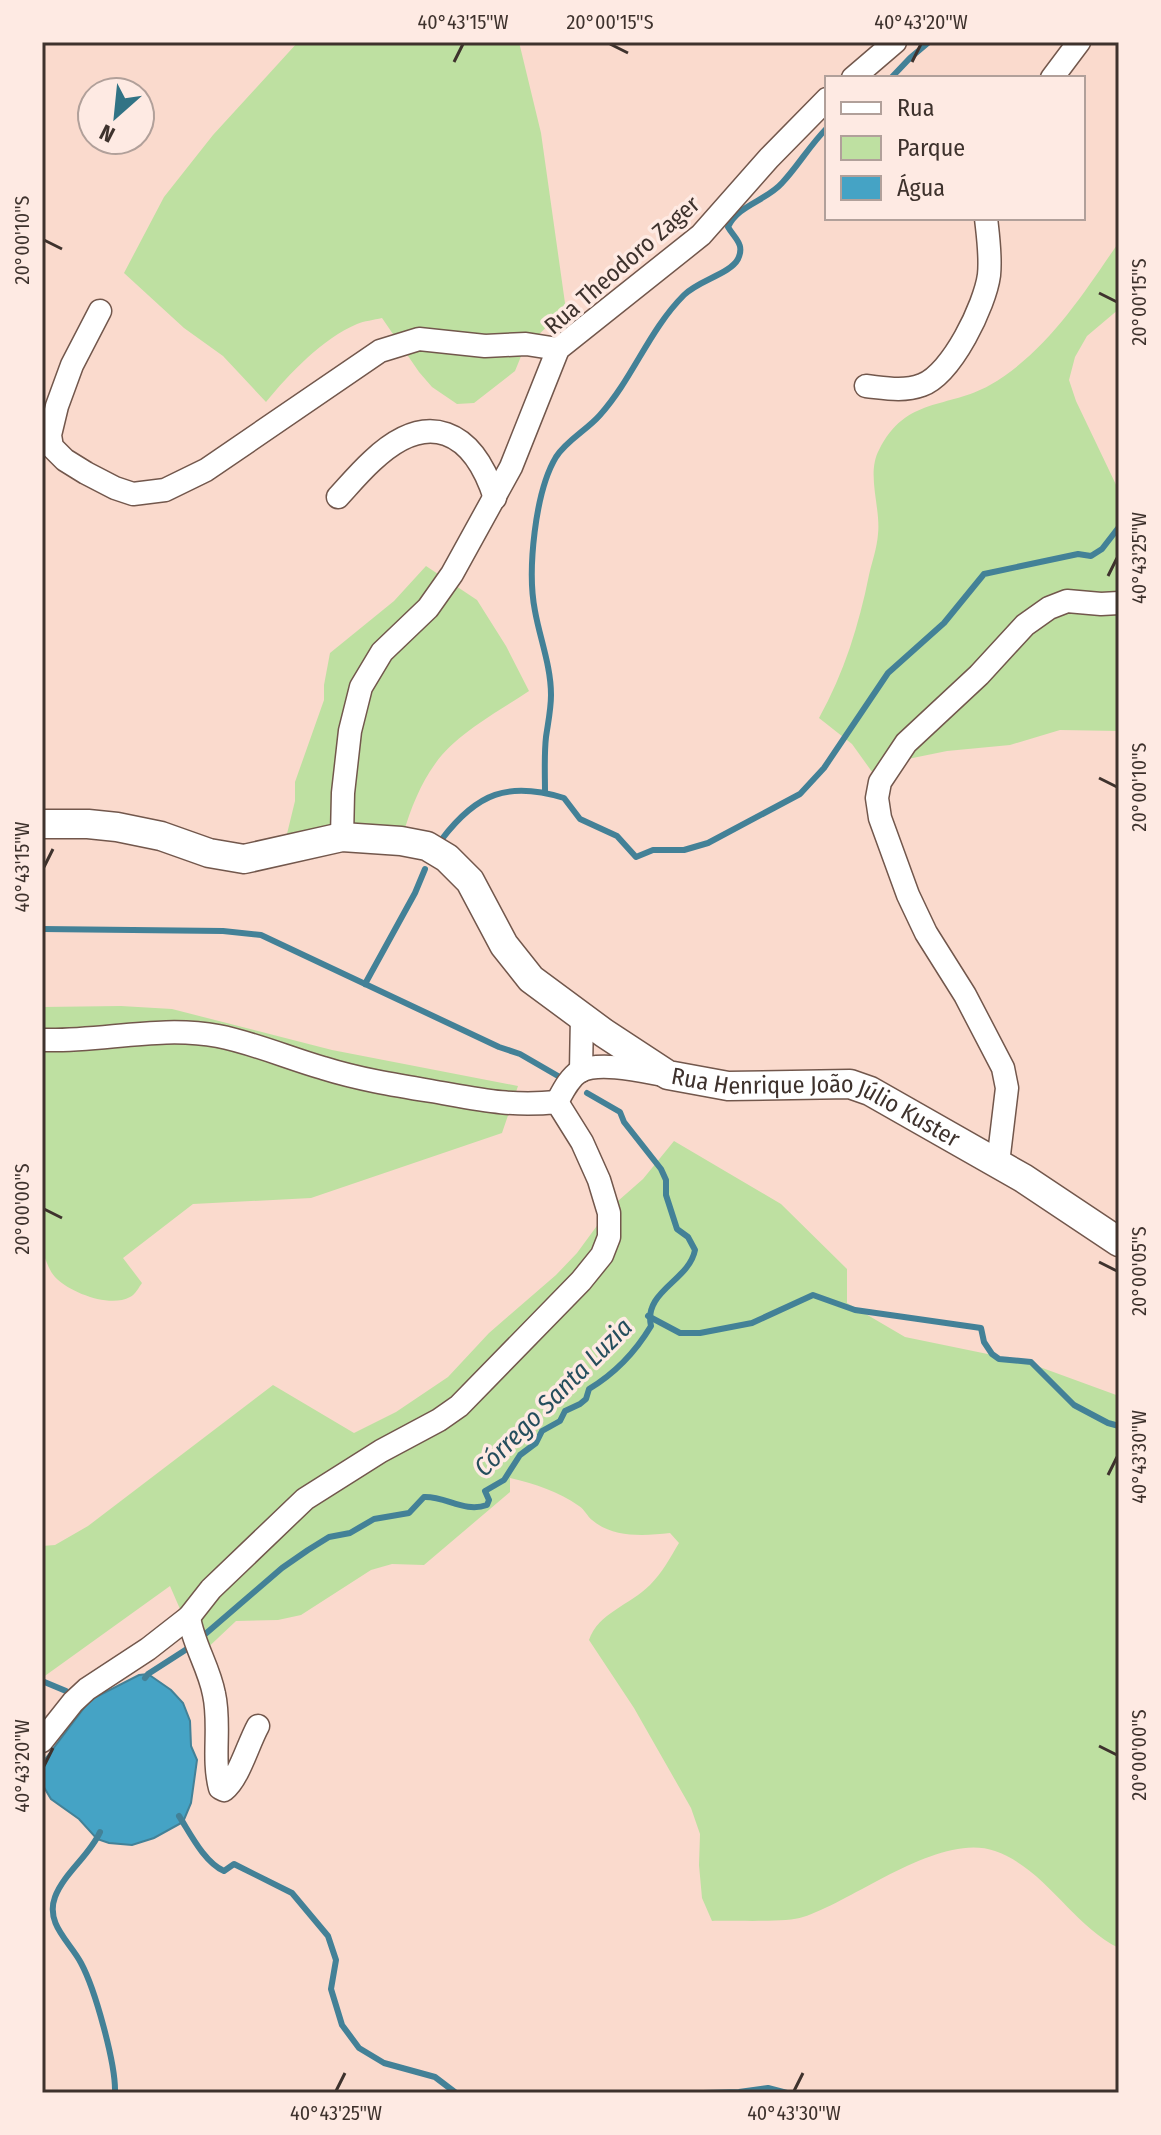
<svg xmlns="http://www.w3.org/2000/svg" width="1161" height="2135" font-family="'Fira Sans Condensed',sans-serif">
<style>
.green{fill:#bee0a1}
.water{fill:#45a3c5;stroke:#438197;stroke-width:2}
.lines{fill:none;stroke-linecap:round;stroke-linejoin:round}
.stream{stroke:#438197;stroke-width:6}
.minor-casing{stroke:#72574c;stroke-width:25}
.tertiary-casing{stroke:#72574c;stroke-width:31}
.minor{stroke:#fff;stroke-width:22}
.tertiary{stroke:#fff;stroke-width:28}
.ticks{fill:none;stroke:#3e322d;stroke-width:3}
.labels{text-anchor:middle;stroke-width:7;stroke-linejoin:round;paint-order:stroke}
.street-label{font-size:24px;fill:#3e322d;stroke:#feeae3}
.water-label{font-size:26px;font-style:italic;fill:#254e5d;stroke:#feeae3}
.neatline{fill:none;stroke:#3e322d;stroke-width:3}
.ticks-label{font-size:20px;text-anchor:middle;fill:#3e322d}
</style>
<rect width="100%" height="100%" fill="#fadacd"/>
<!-- green -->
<g class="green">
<path d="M298,42H519L541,133L565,303L568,306L524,349L515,371L474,403L457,404L432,387L419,372L382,318C374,320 364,321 357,324C323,338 289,374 266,402L223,356L184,328L124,273L164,197L213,135Z"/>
<path d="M1119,242V309L1087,336L1075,357L1069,380L1076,401L1119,491V731L1060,730L1010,745L947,751L893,762L875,776L852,744L819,718C844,673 859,625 869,575C872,562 877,548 878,534C881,508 866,474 879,450C906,396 948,409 990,385C1047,352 1083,294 1119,242Z"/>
<path d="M426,566L477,600L506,646L529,691C498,712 457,733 435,764C421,783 410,810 404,832L285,842L295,801V782L324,700V685L330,653L394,601Z"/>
<path d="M121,1006L172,1009L332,1050L518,1086L502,1133L311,1198L193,1204L123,1258L142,1283C139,1287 135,1295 130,1297C110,1308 72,1293 57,1279C49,1272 46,1260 42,1250V1007Z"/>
<path d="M674,1141L781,1204L847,1269V1303L905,1337L1026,1362L1119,1396V1948C1072,1925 1046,1869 995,1851C940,1831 854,1901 803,1917C786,1923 733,1920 712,1921L702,1898L699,1865L700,1834L691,1808L634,1708L589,1640C598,1613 630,1605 650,1585C662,1573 670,1558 679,1543L670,1533C644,1536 613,1538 592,1520C587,1516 585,1510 579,1506C558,1491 535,1484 510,1478V1492L424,1565L392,1564L371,1570L301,1615L278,1620L236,1621L200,1655L170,1586L42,1678V1546L55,1545L88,1526L273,1385L354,1433L396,1412L448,1377L489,1333L556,1275L577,1253L610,1208L643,1179Z"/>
</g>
<!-- water -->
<path class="water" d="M148,1674L171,1690L183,1703L190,1721L191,1746L197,1760L191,1803L183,1822L154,1838L132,1845L109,1843L97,1839L79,1819L51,1799L42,1784L43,1762L90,1700L139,1675Z"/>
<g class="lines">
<!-- stream -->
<g class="stream">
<path d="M891,78L910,58L929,42"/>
<path d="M545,792C545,774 544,755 546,737C548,723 551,709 551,695C551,666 540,639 535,611C527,571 535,492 556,457C567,440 587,430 600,415C633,378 649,330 684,295C699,280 730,274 738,259C745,244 735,239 728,227C738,205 766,201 782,183C798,166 810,145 827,128"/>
<path d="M442,839C477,793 508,781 564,798L580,819L617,836L636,857L653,850H684L708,843L800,794L824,768L888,673L944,623L984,574L1078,554L1091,556L1102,549L1119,527"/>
<path d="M42,929L223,931L261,935L499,1047L520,1054L558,1076"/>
<path d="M365,984L415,893L425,869"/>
<path d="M648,1316L680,1333H700L752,1323L813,1295L855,1310L981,1328L984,1342L992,1354L999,1359L1031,1362L1074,1405L1108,1423L1119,1426"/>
<path d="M203,1636L282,1568L308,1550L329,1537L350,1533L374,1519L409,1513L424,1497C446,1496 464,1513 487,1505L489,1500L485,1491L504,1480L520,1455L536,1443L542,1431L560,1421L565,1411L580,1404L586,1399L589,1389C614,1374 636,1351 651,1326C643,1291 689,1281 695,1250L688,1237L677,1229L666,1195V1180L661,1169L624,1122L620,1112L587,1093"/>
<path d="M145,1678L148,1674L190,1647"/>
<path d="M42,1681L66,1691"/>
<path d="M179,1816C190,1833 204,1862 224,1871L234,1864L292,1893L328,1936L336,1960L331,1989L342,2025L359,2048L384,2063L435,2077L456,2093"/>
<path d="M100,1832C90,1855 64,1873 55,1897C45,1924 70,1942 81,1963C95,1989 116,2064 115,2093"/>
<path d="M703,2093L739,2092L768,2088L787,2093"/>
</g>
<!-- minor casing -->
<g class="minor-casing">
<g id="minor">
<path d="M853,78L895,42"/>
<path d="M1052,78L1079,42"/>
<path d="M100,311L72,365L57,406L50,435L52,447L65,460L86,473L115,488L133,494L165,490L206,470L380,351L419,339L485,346L526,344L558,349"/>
<path d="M866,386C885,388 903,392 922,385C952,374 985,305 989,275C991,256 988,236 986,218"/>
<path d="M338,497C349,485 360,472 372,461C428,408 473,430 495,498"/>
<path d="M342,837L343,793L350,731L361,687L382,652L428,608L452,574L511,467L558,349L701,235L769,158L827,99"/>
<path d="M42,1040C101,1042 160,1025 218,1036C254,1043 288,1058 323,1068C358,1079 394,1085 431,1091C477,1099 509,1107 557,1102L582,1142L599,1180L609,1213V1237L602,1255L581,1281L459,1406L439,1420L381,1451L305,1499L211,1589L189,1617L148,1649L87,1689L73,1702L42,1741"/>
<path d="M581,1071L582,1016"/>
<path d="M557,1102C563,1091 569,1078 580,1071C600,1061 642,1071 664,1075"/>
<path d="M998,1163L1007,1088L1003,1068L965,995L926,933L908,895L880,818L877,798L880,782L906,743L979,675L1025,625L1049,608L1067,601L1101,604L1119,603"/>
<path d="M189,1617C193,1644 209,1667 214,1694C221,1725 212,1757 220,1788L224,1790C239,1778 248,1744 258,1726"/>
</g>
</g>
<!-- tertiary casing -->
<g class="tertiary-casing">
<g id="tertiary">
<path id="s1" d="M42,824H88L117,827L161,836L209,853L244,859L342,837L401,841L427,846L447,858L470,881L504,945L531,979L604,1033L668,1075L728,1086L850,1084L870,1091L1023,1178L1119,1242"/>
</g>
</g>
<!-- minor -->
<use href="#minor" class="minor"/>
<!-- tertiary -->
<use href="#tertiary" class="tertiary"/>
</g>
<!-- ticks -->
<path class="ticks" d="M610,44L628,53M454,62L463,44M912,62L921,44M44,240L62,249M1099,293L1117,302M1108,576L1117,558M1099,778L1117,787M44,867L53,849M44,1209L62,1218M1099,1262L1117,1271M1108,1475L1117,1457M1099,1746L1117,1755M44,1766L53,1748M336,2091L345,2073M794,2091L803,2073"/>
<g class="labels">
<!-- street labels -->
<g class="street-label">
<text transform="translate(622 265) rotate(-41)" y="8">Rua Theodoro Zager</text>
<text dy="8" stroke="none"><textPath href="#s1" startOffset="886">Rua Henrique João Júlio Kuster</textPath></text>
</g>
<!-- water labels -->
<g class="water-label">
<text transform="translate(553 1397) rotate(-45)" y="9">Córrego Santa Luzia</text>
</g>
</g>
<!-- border -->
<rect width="1161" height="2135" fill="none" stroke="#feeae3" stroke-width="88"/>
<!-- legend -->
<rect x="825" y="76" width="260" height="144" fill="#feeae3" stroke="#b1a09a" stroke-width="2"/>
<rect x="841" y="102" width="40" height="12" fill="#ffffff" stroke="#b1a09a" stroke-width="2"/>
<text x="897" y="116" font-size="24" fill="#3e322d">Rua</text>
<rect x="841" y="136" width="40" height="24" fill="#bee0a1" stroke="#b1a09a" stroke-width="2"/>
<text x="897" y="156" font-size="24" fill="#3e322d">Parque</text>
<rect x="841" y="176" width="40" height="24" fill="#45a3c5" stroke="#b1a09a" stroke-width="2"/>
<text x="897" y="196" font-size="24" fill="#3e322d">Água</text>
<!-- north arrow -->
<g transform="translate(116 116) rotate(207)"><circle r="38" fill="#feeae3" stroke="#b1a09a" stroke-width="2"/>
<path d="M0-6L14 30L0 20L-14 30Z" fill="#317385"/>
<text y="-12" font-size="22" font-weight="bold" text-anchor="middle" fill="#3e322d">N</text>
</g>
<rect x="44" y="44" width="1073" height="2047" class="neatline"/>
<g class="ticks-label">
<text x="463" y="29">40°43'15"W</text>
<text x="610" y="29">20°00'15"S</text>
<text x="921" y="29">40°43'20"W</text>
<text transform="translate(22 240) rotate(-90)" y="7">20°00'10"S</text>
<text transform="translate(1139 302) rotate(-90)" y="7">20°00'15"S</text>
<text transform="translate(1139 558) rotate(-90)" y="7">40°43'25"W</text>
<text transform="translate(1139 787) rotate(-90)" y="7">20°00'10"S</text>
<text transform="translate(22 867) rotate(-90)" y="7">40°43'15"W</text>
<text transform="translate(22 1209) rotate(-90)" y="7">20°00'00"S</text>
<text transform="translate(1139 1271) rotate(-90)" y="7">20°00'05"S</text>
<text transform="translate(1139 1457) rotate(-90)" y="7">40°43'30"W</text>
<text transform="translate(1139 1755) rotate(-90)" y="7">20°00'00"S</text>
<text transform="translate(22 1766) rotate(-90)" y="7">40°43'20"W</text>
<text x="336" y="2120">40°43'25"W</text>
<text x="794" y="2120">40°43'30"W</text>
</g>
</svg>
